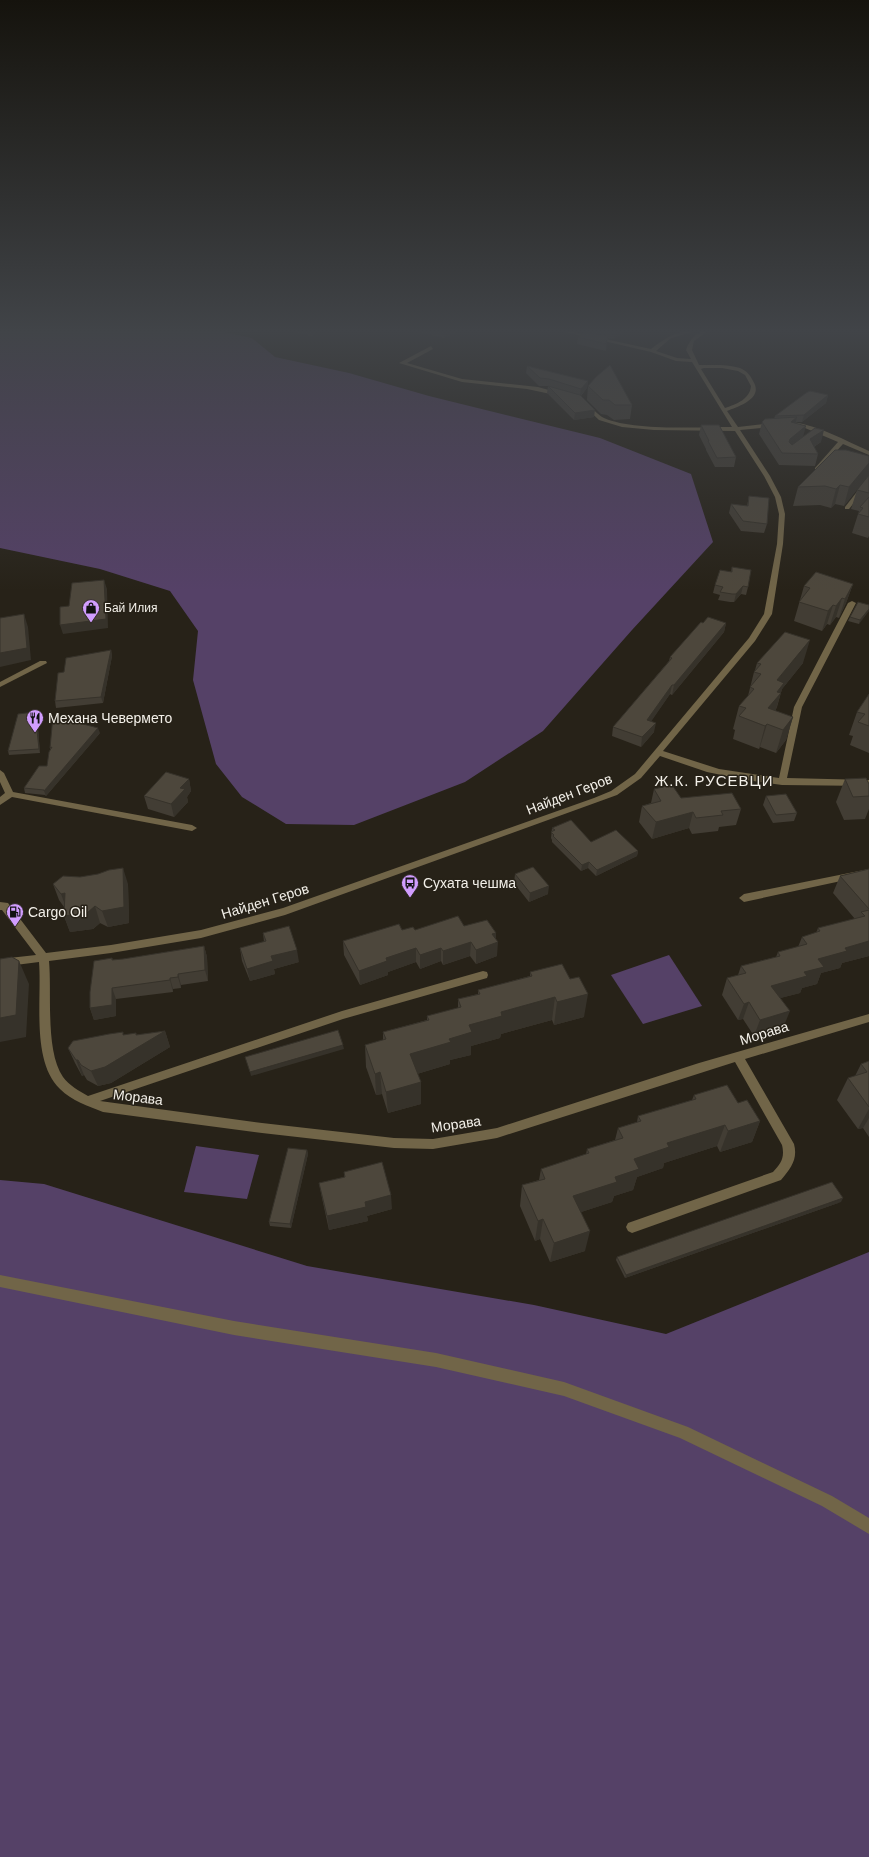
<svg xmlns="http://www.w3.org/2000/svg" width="869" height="1857" font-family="Arial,sans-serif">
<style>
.green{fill:#554167}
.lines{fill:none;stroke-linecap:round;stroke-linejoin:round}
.minor{fill:#716548;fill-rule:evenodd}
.wall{fill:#423d34}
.shaded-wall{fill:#36322a}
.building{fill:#4d473c;stroke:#36322a}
.labels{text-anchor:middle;stroke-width:3;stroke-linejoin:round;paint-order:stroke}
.far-poi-label{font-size:12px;fill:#f3f0e9;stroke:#272218;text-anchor:start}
.poi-label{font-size:14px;fill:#f3f0e9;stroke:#272218;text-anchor:start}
.street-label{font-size:14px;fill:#f3f0e9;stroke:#272218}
.neighbourhood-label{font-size:15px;letter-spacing:1px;fill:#f3f0e9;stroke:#272218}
</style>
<rect width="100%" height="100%" fill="#272218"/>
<!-- green -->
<g class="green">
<path d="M0,331H219L252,338L275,357L349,373L429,396L600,438L691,474L713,542L632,630L543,731L465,782L354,825L286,824L242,797L216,764L193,680L198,631L170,591L100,569L0,548Z"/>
<path d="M669,955L702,1006L643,1024L611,975Z"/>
<path d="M196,1146L259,1155L247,1199L184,1192Z"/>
<path d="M0,1180L44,1184L307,1266L534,1305L666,1334L869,1252V1857H0Z"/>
</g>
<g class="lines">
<!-- minor -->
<g class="minor">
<path d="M561,331H568L651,349C664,339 675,331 692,331V332L671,338L656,351L677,358L691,359L686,350C690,339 696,331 708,331L694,341L692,350L699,365C713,365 727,364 740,368C747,371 750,375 753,381C764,398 740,406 727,411L738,427L773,423L776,425L773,427L740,430L770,476L781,497L785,514L783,544L772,614L755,641L663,751L719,769L779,778L794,707L848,603L852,601L856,603L802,707L787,778L869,780V786L782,785L746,780L707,772L660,756L641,778L617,795L285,915L201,938L111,953L49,961C52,993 45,1051 63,1077C69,1085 79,1091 88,1096L342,1011L483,971L487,972L488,975L487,978L343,1019L100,1101L262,1123L394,1138L433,1139L497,1128L699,1063L869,1014V1022L745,1059L794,1144C798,1159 791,1168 781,1180L632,1233L628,1231L626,1227L628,1223L773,1172C781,1163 785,1158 782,1145L735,1062L497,1138L433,1149L394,1148L262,1133L103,1112C88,1106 72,1101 60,1089C31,1061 42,1000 39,962L0,967V959L36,955L2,910H0V902L8,903L46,953L111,945L201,930L283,908L594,798L611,791L635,774L749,638L764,614L777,544L779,514L775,497L764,476L735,431L654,430L622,427L599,420L581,403L586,402C591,407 598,415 604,418C633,431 699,427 732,427L692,362L676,361L651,352ZM704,368H722L738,371L745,375L751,386C750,399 737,404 725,408L701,369Z"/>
<path d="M431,346L433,349L407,363L462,379L538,387L563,394L560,396L527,389L462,382L399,363Z"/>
<path d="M793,422C820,426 844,440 869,451V455L843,444L819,470H815V468L838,442L805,428L791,425V423Z"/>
<path d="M869,478V484L849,509H845V507L867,479Z"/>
<path d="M40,661H46L47,663L0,687V682Z"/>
<path d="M0,770L4,773L13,792L192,825L197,828L192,831L12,797L0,805V797L5,793L0,782Z"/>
<path d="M869,869V875L744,902L739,898L744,894Z"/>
<path d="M0,1275L234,1321L436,1353L564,1382L688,1427L832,1496L869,1518V1534L822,1506L680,1438L564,1396L436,1367L234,1335L0,1287Z"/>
</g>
</g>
<!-- wall -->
<g class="wall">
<path d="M289,331H318L312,336Z"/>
<path d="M414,331H459L444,338Z"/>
<path d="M592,331H624V333L613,339L607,338L606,351L577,344L578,337L592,333Z"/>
<path d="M527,366L588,381L587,388L581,396L594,417L574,420L547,393L548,386H539L526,373Z"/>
<path d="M588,386L632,405L630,419L614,420L607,415L601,414L587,400Z"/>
<path d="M828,395L826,403L802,422H796V423L803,437L821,442L814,447L818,454L815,466L779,465L759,434L762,422L774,419L775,416Z"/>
<path d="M701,425L736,457L734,467H715L706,450V449L699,435Z"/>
<path d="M869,456V536L868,538L852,533L859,511L851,509L857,490L867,478H866L844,506L835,504L831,508L820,505L793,506L798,487Z"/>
<path d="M749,496L767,524L764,533L741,531L729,513L731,504L747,506Z"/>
<path d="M732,567L748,587L746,595L741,594L734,602H730L718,600L720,595L713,593L715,585L731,572Z"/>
<path d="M853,584L846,603L839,618L836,617L830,625L827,624L822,631L794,621L804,586Z"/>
<path d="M869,605L859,624L848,621L850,617Z"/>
<path d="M703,623H726L724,632L672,695L670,694L651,721L654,732L641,747L612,736L613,727L669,661L670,657Z"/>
<path d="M111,650L112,656L103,703L56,708L55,701L64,672Z"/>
<path d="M757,663H803L782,689L777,707L775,711L793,717L786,740L776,753L760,747L759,749L733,739L735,730L733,729L739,706L748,696L754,672L755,670Z"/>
<path d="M869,694V753L850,745L853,736L849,735L857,712Z"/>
<path d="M35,712L37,716L40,753L9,755L8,751Z"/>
<path d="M100,733L46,796L45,795L25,793L24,788L47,766L50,750V748Z"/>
<path d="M189,779L191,791L187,797L188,802L174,817L148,809L144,796Z"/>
<path d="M845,779L869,784V809L865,819L844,820L836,802Z"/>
<path d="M654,789L681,798L741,809L736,825L719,827L718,831L692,834L689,828L652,839L639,822L642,806L651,803Z"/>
<path d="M766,796L797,813L794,821L773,823L763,805Z"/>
<path d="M552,828L591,842L638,851L637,856L596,876L588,868L581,871L552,842V840L551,838Z"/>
<path d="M869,869V956L842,963L840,968L821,973L817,984L802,988L800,993L780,998L783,1028L754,1036L743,1019L738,1020L722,995L727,978L738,975L741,966L776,957L778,952L798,947L802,937L816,933L818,928L855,919L833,893L840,876Z"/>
<path d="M515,874L548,894L529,902L514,883Z"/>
<path d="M53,884H128L129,923L108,927L100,923L93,929L70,932L64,916V907L59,900Z"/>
<path d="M464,926L496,940L497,956L476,964L470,956L443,965L441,961L420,969L416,962L388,972V975L360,985L344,955L343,941L402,930H415Z"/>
<path d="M263,933L299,962L274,969L275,974L250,981L242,961L240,948L264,942Z"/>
<path d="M204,946L207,957L208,981L181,985V988L173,989V992L116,999V1016L94,1020L90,1008L112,958L113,960L123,959Z"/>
<path d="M530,972L584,1017L554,1025L552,1020L501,1034L500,1038L471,1046V1055L450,1060V1064L417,1074L421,1082V1104L388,1113L382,1094L376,1095L366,1067L365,1045L383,1040V1032L427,1020V1016L458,1008V999L478,994V990L530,976Z"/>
<path d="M165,1031L170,1047L111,1083L98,1086L87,1080L84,1075L82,1076L75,1063L68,1048L136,1033V1035Z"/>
<path d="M869,1061V1137L863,1128L858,1129L837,1100L848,1078L855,1076L861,1064Z"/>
<path d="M694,1095L738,1103L760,1121L752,1142L720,1152L717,1146L664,1163L663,1168L637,1177L633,1190L614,1196L612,1202L581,1212L585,1251L550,1262L540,1239L535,1241L520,1206L522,1185L539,1180L541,1169L586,1154L587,1149L615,1140L618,1128L637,1122L638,1116L692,1100Z"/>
<path d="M307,1150L308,1154L291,1228L270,1226L269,1222Z"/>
<path d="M344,1172L392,1209L367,1216L368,1221L329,1230L322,1198L319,1183L344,1177Z"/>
<path d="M841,1202L625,1278L616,1260L617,1257Z"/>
</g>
<!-- shaded-wall -->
<g class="shaded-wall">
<path d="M312,331H318L312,336Z"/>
<path d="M447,331H459L444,338V332Z"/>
<path d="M620,331H624V333L613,339L614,334Z"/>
<path d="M588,381L587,388L580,396L581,389Z"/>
<path d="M828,395L826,403L802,422L804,415Z"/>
<path d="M595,410L594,417L574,420L575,413Z"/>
<path d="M797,417L794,429L791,422Z"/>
<path d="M806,426L803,437L787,451L790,439Z"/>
<path d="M824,430L821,442L807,451L810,439Z"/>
<path d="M869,463V477L866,478L844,506L849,487Z"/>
<path d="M840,485L835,504L831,508L836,489Z"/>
<path d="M104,580L107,589L108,628L63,634L60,625Z"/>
<path d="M853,584L846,603L839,618L845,599Z"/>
<path d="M743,586L741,594L734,602L736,594Z"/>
<path d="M842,598L836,617L830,625L836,606Z"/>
<path d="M833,605L827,624L822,631L828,611Z"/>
<path d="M869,609V611L859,624L860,620Z"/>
<path d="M24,614L28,627L31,660L0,667V653Z"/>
<path d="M726,623L724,632L672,695L674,685Z"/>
<path d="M810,640L803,663L782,689L774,716L767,724L760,747L759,749L765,726L768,708L777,680Z"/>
<path d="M111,650L112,656L103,703L101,697Z"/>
<path d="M672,685L670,694L646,729L647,720Z"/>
<path d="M35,712L37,716L40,753L39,749Z"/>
<path d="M793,717L786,740L776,753L783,730Z"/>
<path d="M656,723L654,732L641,747L642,737Z"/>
<path d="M98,728L100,733L46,796L44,791Z"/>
<path d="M189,779L191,791L187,797L188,802L174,817L171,804L180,788Z"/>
<path d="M693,812L689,828L652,839L656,822Z"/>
<path d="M638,851L637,856L596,876L597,870Z"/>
<path d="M589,862L588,868L581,871L582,865Z"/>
<path d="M123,868L128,884L129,923L108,927L102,911Z"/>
<path d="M549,886L548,894L529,902L530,893Z"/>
<path d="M65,893L67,910L61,894Z"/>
<path d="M95,906L100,923L93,929L70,932L64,916Z"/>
<path d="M496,933V943L498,942L497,956L476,964V950L492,934Z"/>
<path d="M869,941V956L842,963L840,968L821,973L817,984L802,988L800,993L765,1002L771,986L804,972L818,959L845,948Z"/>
<path d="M471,942L470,956L443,965V951Z"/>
<path d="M204,946L207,957L208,981L205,970Z"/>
<path d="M416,948V962L388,972V975L360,985L359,971L386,958Z"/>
<path d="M441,948V961L420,969V955Z"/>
<path d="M297,950L299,962L274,969L275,974L250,981L247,969L271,956Z"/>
<path d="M19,961L29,984L26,1037L0,1042V1018Z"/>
<path d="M178,974L181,985V988L178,977Z"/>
<path d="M170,978L173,989V992L170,980Z"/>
<path d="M112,988L116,999V1016L94,1020L90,1008Z"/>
<path d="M588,994L584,1017L554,1025L557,1002Z"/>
<path d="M555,997L552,1020L501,1034L500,1038L471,1046V1055L450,1060V1064L410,1076V1054L449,1039L469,1025L501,1012Z"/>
<path d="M749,1002L743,1019L738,1020L744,1004Z"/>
<path d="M790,1011L783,1028L754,1036L760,1020Z"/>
<path d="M165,1031L170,1047L111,1083L98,1086L91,1071L136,1035V1033L140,1046Z"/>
<path d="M343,1045L344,1049L251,1076L250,1072Z"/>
<path d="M76,1060H78L84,1075L82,1076Z"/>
<path d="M380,1072L382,1094L376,1095L375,1074Z"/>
<path d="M421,1082V1104L388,1113L386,1092Z"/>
<path d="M869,1109V1118L863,1128L858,1129Z"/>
<path d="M760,1121L752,1142L720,1152L728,1131Z"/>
<path d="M725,1125L717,1146L664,1163L663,1168L637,1177L633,1190L614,1196L612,1202L569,1216L573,1196L615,1177L634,1159L667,1143Z"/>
<path d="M307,1150L308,1154L291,1228L290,1224Z"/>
<path d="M391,1195L392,1209L367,1216L368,1221L329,1230L327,1216L365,1202Z"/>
<path d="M843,1198L841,1202L625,1278L626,1275Z"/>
<path d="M543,1219L540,1239L535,1241L538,1221Z"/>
<path d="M590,1231L585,1251L550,1262L554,1243Z"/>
</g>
<!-- building -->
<g class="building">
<path d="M438,331H447L444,332Z"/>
<path d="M598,331H620L614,334Z"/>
<path d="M586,332L608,336L606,344L578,337Z"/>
<path d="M610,365L632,405H615L609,400H603L588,386L596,377Z"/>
<path d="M527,366L588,381L581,389L549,379L540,378Z"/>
<path d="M548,386L580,395L595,410L575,413Z"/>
<path d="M810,391L828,395L804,415L775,416L806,393Z"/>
<path d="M797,417L791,422L806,426L790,439L789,442L792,445L815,428L824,430L810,439L818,454L782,453L762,422L765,419Z"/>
<path d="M701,425H719L736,457L717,458L708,441H709Z"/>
<path d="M835,450H846L869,456V463L849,487L840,485L836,489L825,486L798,487Z"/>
<path d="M869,475V493L857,490Z"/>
<path d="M749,496L769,498L767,524L743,521L731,504L748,506Z"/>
<path d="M869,497V517L858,514L863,508L860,507Z"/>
<path d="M732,567L751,570L748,587L743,586L736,594H732L720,592L723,587L715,585L720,570L732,572Z"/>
<path d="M816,572L853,584L845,599L842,598L836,606L833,605L828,611L799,602L810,588L804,586Z"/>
<path d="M104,580L106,619L60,625V607L69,606L72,583Z"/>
<path d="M858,602L869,605V609L860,620L850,617Z"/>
<path d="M24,614L27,648L0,653V618Z"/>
<path d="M708,617L726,623L674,685H672L647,720L656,723L642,737L613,727L672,658L670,657L701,622L703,623Z"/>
<path d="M785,632L810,640L777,680L784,683L777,692L781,693L768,708L793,717L783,730L767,724L765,726L739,716L746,708L739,706L754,689L750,687L761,674L754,672L761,664L757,663Z"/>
<path d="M111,650L101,697L55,701L58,673L64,672L66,658Z"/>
<path d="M869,694V726L858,722L865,714L857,712Z"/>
<path d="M35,712L39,749L8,751L18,714Z"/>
<path d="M53,716L98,728L44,791V790L24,788L39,766H47L49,752L52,747L50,748Z"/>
<path d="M166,772L189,779L180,788L185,789L171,804L144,796Z"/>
<path d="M866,778L869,784V796L853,797L845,779Z"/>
<path d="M672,785L681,798L732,793L741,809L721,811L723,815L696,818L693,812L656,822L642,806L661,801L654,789Z"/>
<path d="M786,794L797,813L776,815L766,796Z"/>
<path d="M571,820L591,842L616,830L638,851L597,870L589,862L582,865L553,836L554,835L551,832L555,830L552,828Z"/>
<path d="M533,867L549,886L530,893L515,874Z"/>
<path d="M123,868L124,907L102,911L95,906L87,913L64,916L65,893L61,894L53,884L63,876L80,877L98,874L109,870Z"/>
<path d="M869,869V909L840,876Z"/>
<path d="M869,910V941L845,948L847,951L818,959L824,967L804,972L807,976L771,986L790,1011L760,1020L749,1002L744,1004L727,978L746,973L741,966L780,956L778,952L807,944L802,937L820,931L818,928L865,916L861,912Z"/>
<path d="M458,916L464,926L487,920L496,933L492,934L498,942L476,950L471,942L443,951L441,948L420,955L416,948L386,958L387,961L359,971L343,941L399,924L402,930L413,927L415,930Z"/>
<path d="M289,926L297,950L271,956L273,961L247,969L240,948L266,941L263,933Z"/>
<path d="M204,946L205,970L178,974V977L170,978V980L112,988V1005L90,1008V992L94,961L112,958V960L123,959Z"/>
<path d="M12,957L19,961L16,1015L0,1018V959Z"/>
<path d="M562,964L570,979L579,977L588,994L557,1002L555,997L501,1012L502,1016L469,1025L472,1032L449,1039L451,1042L410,1054L421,1082L386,1092L380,1072L375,1074L365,1045L386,1039L383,1032L429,1020L427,1016L461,1007L458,999L480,994L478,990L532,976L530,972Z"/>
<path d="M338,1030L343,1045L250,1072L245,1057Z"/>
<path d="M165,1031L105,1067L91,1071L81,1065L78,1060H76L68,1048L73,1041L109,1034L123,1032V1035L136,1033V1035Z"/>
<path d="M869,1061V1107L848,1078L867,1072L861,1064Z"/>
<path d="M727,1085L738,1103L747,1100L760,1121L728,1131L725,1125L667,1143L669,1147L634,1159L639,1169L615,1177L617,1182L573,1196L590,1231L554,1243L543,1219L538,1221L522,1185L545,1179L541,1169L589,1153L587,1149L623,1138L618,1128L641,1121L638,1116L696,1099L694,1095Z"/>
<path d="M288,1148L307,1150L290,1224L269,1222Z"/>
<path d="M382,1162L391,1195L365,1202L366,1207L327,1216L319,1183L345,1177L344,1172Z"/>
<path d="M832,1182L843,1198L626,1275L617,1257Z"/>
</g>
<!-- sky -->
<linearGradient id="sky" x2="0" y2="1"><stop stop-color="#15130d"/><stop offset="0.56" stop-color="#414448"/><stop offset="1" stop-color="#414448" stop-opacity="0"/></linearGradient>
<rect width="869" height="591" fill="url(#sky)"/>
<!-- icons -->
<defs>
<g id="shop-pin" transform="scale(0.9)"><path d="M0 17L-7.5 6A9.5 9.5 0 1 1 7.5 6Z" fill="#d19dfe" stroke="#272218"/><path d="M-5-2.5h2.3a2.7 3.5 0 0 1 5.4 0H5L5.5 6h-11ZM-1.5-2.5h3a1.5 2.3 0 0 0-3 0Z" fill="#111"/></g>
<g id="restaurant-pin" transform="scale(0.9)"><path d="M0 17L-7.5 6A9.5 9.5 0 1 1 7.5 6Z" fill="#d19dfe" stroke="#272218"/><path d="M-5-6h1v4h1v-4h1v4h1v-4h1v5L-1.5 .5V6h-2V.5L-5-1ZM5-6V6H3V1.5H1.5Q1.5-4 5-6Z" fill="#111"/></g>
<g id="bus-pin" transform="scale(0.9)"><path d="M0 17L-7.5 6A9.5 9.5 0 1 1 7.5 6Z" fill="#d19dfe" stroke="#272218"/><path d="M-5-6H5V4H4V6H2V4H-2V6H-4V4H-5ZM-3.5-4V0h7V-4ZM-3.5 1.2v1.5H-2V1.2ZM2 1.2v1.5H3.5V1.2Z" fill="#111"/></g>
<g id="fuel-pin" transform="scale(0.9)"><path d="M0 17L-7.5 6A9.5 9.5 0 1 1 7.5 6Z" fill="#d19dfe" stroke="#272218"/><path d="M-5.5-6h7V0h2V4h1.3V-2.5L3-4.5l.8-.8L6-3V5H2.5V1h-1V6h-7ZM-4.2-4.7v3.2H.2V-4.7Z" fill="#111"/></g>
</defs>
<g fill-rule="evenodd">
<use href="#shop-pin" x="91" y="608"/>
<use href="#restaurant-pin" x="35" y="718"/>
<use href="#bus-pin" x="410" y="883"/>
<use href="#fuel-pin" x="15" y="912"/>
</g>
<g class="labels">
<!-- far-poi labels -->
<g class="far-poi-label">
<text x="104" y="612">Бай Илия</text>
</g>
<!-- poi labels -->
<g class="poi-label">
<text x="48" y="723">Механа Чевермето</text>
<text x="423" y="888">Сухата чешма</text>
<text x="28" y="917">Cargo Oil</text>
</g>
<!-- street labels -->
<g class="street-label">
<text transform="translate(569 794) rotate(-21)" y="5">Найден Геров</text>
<text transform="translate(265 901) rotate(-17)" y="5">Найден Геров</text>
<text transform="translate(764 1033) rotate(-17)" y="5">Морава</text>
<text transform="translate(138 1097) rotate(7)" y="5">Морава</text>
<text transform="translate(456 1124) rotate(-8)" y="5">Морава</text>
</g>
<!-- neighbourhood labels -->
<g class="neighbourhood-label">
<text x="714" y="786">Ж.К. РУСЕВЦИ</text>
</g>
</g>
</svg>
